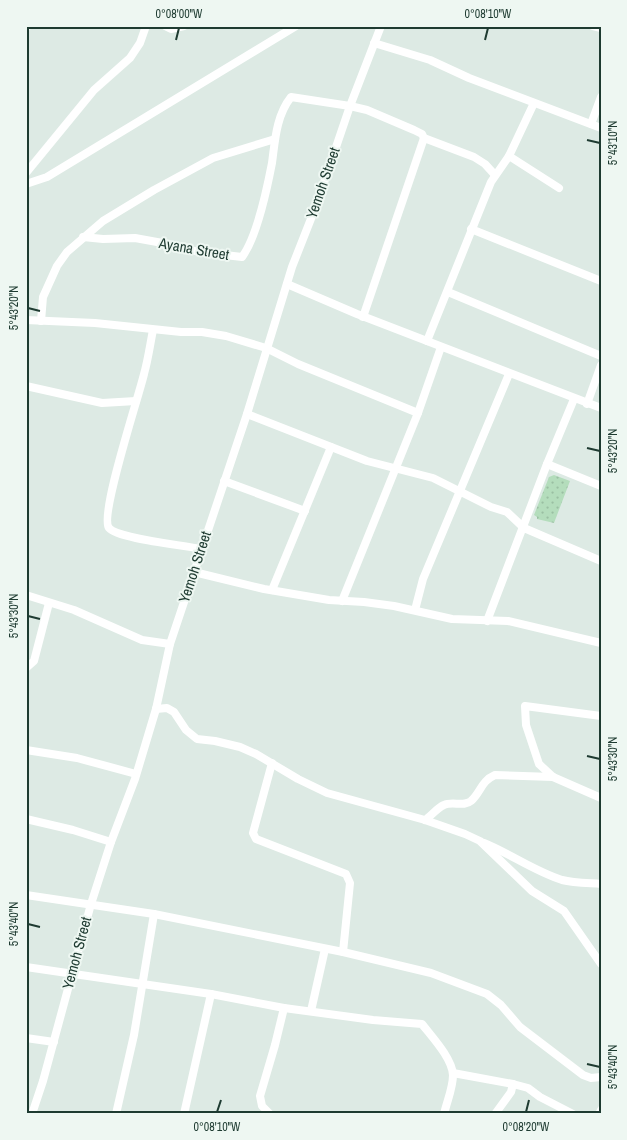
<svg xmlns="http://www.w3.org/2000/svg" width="627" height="1140" font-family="'Archivo Narrow',sans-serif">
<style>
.grass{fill:url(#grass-dots)}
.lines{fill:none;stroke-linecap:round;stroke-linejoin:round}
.minor{stroke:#fff;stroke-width:8}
.ticks{fill:none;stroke:#1e3b31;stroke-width:2}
.labels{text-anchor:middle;stroke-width:4;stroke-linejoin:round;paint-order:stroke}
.street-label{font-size:15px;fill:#1e3b31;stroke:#eef7f2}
.neatline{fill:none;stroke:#1e3b31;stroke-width:2}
.ticks-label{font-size:12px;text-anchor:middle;fill:#1e3b31}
</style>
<defs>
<pattern id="grass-dots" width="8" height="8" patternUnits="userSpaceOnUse" patternTransform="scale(1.25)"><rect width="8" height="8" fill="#b4ddbc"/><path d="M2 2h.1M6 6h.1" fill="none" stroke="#9abfa2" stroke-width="1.8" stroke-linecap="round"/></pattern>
</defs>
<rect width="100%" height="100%" fill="#ddeae4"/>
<!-- grass -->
<path class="grass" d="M554,475L570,481L554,523L537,519V517L534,515L549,477Z"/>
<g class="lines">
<!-- minor -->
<g class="minor">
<path d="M165,26L171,29L184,26"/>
<path d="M593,26L601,28"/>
<path d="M26,28L28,26"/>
<path d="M374,43L430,60L469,78L601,128"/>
<path d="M591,124L601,97"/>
<path d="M509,156L559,188"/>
<path d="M26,173L94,90L130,58L140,43L146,26"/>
<path d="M26,184L47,177L296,26"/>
<path d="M471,229L601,281"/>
<path d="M83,237L103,239L135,238L168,244L199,252L242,257C257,237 267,189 272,163C275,141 276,116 291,97L350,106L367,110L414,130L422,134L424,138L474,157L485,164L495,175"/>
<path d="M287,284L357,314L601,408"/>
<path d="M448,292L601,356"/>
<path d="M363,317L424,138"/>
<path d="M26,320L95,323L181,332H202L226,336L266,348L298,364L418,413"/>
<path d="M41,321L43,297L57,266L67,252L103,221L154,190L213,158L275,139"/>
<path d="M153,330C150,345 148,360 144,374C139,396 99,516 109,528C118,539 184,545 201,549"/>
<path d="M427,341L491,182L509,156L534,103"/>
<path d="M26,386L102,403L136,401"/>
<path d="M587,404L601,365"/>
<path d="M247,414L367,461L433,478L491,507L507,512L524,528L601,561"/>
<path d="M547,464L601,486"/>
<path d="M224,481L305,511"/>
<path d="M194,572L264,589L329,600L364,602L394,606L452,619L508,621L601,643"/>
<path d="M272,590L331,447"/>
<path d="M26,595L74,610L142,640L170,644"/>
<path d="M342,601L418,413L441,347"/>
<path d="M415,610L423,579L509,374"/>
<path d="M487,621L547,464L574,399"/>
<path d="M26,668L34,661L49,603"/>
<path d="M156,709L167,708L174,712L186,730L197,739L215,741L240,747L256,754L298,779L327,793L425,820L465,834L480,841L532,891L564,911L601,964"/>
<path d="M601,716L525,706L526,725L539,764L553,777L601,798"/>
<path d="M26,750L77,758L136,774"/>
<path d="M272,763L253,833L256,839L346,874L350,883L343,952"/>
<path d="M26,819L73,830L111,842"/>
<path d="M425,820C431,816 437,808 444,805C452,801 464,807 471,801C481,792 481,781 495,775L553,777"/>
<path d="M484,843C511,854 534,871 562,880C574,883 588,883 601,884"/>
<path d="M26,895L154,914L343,952L431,973L487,994L501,1005L520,1027L583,1075L591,1078L601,1077"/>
<path d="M26,967L211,994L284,1008L373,1020L422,1024C432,1037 452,1058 453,1075C453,1088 447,1101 444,1114"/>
<path d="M311,1011L325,949"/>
<path d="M26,1038L54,1042"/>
<path d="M453,1073L513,1084L511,1092L495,1114"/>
<path d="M513,1084L528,1088L540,1097L573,1114"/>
<path d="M32,1114L43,1081L91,904L111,842L135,779L156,709L170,644L247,414L292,267L316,206L350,106L381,26"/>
<path d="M116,1114L134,1035L154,914"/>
<path d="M184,1114L211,994"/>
<path d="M270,1114L262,1106L260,1096L275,1045L284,1008"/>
<path d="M599,1114L601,1110"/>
</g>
</g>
<!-- ticks -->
<path class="ticks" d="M176,40L179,28M485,40L488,28M587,140L600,143M28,308L40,311M587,448L600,451M28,616L40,619M587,756L600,759M28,924L40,927M587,1064L600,1067M217,1112L221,1100M526,1112L529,1100"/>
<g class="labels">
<!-- street labels -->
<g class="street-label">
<text transform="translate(323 183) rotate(-71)" y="5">Yemoh Street</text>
<text transform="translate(194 249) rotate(10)" y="5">Ayana Street</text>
<text transform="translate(195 567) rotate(-72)" y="5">Yemoh Street</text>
<text transform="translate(77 953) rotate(-75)" y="5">Yemoh Street</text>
</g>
</g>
<!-- border -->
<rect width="627" height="1140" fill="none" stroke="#eef7f2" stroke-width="55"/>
<rect x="28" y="28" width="572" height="1084" class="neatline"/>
<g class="ticks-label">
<text x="179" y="18">0°08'00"W</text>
<text x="488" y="18">0°08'10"W</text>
<text transform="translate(613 143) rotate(-90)" y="4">5°43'10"N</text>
<text transform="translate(14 308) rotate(-90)" y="4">5°43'20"N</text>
<text transform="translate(613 451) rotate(-90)" y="4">5°43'20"N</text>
<text transform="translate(14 616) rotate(-90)" y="4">5°43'30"N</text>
<text transform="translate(613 759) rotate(-90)" y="4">5°43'30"N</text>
<text transform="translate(14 924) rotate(-90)" y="4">5°43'40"N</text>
<text transform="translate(613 1067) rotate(-90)" y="4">5°43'40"N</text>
<text x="217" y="1131">0°08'10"W</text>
<text x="526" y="1131">0°08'20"W</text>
</g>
</svg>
